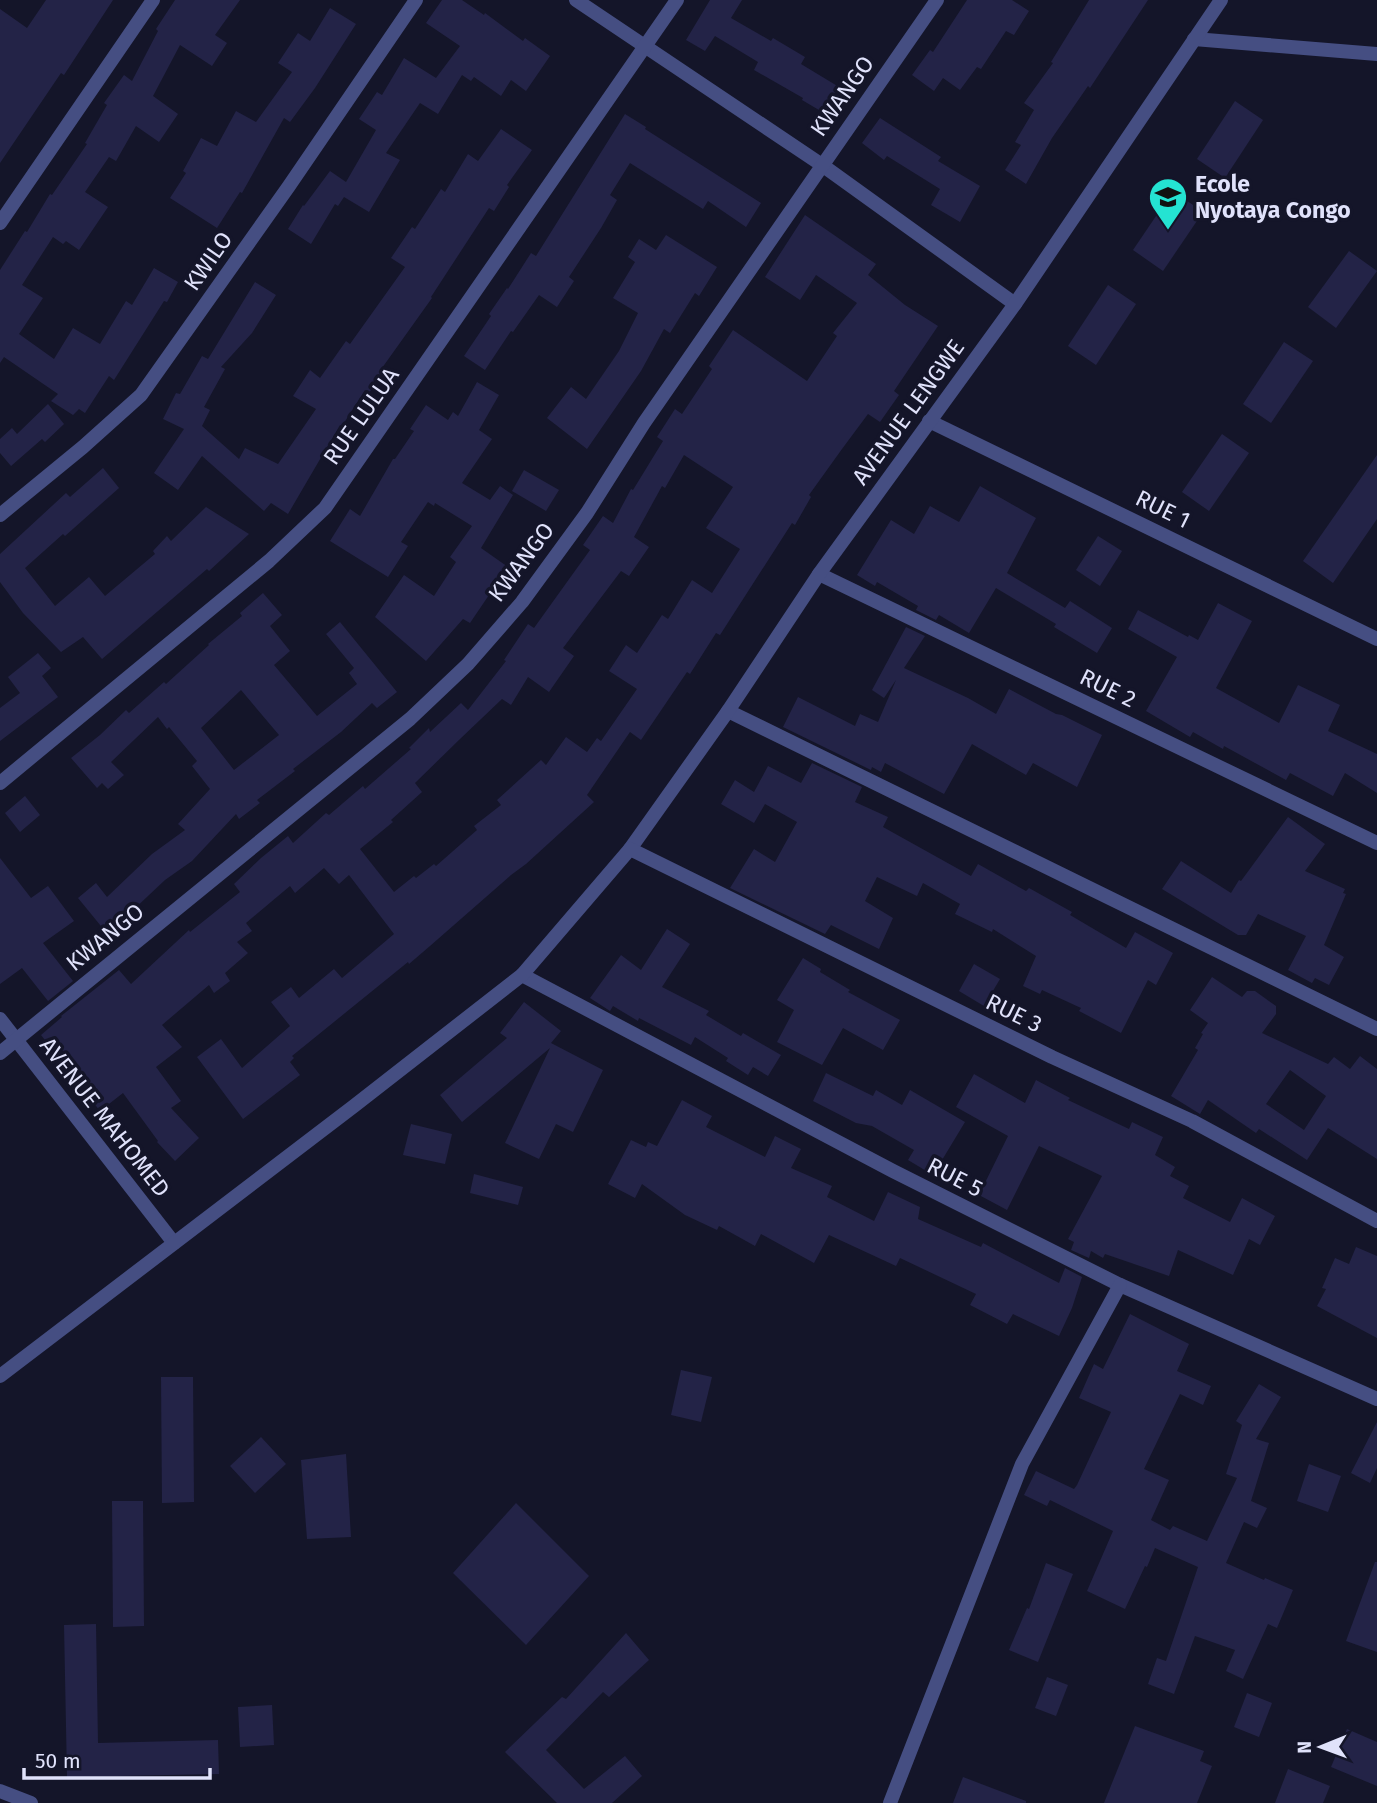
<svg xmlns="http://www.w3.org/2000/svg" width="1377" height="1803" font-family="'Fira Sans',sans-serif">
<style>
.building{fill:#232347;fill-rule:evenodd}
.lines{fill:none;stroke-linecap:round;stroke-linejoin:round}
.minor{stroke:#454e82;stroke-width:14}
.tertiary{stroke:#454e82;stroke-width:14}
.labels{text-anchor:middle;stroke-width:7;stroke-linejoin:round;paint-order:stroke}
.street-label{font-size:23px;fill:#e0e2fb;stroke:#141529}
.poi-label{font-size:23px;font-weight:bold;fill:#e0e2fb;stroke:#141529;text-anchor:start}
</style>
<rect width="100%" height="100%" fill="#141529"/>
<!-- building -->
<g class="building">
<path d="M46,0H113L64,75L61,73L0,163V9L27,28Z"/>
<path d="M175,0H240L215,35L227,43L212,66L180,45L153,96L178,114L159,142L136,126L116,161L109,157L85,192L108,207L79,250L66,241L63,244L53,237L22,285L43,298L19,334L54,359L73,328L100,344L126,301L132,305L154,268L178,282L167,302L164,301L114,380L109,376L85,413L79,409L73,415L51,401L58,394L4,357L0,363V270L25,231L27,232L50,194L52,195L87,144L85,143L107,105L104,103L124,75L132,81L158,31L156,29Z"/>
<path d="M442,0H462L484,15L485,13L523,41L525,38L550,56L526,91L511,80L501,96L474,77L471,81L462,75L438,114L420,103L386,153L400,160L369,212L344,197L338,206L335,204L311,244L288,229L303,205L304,206L330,171L346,182L376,130L359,119L377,92L382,95L404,58L436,78L460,46L426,23Z"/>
<path d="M710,0H742L731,18L771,41L773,38L805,57L801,64L839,87L824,113L802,100L803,98L754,70L758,62L715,36L705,51L686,40Z"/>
<path d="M967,0H1012L1029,11L1014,35L1006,31L981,69L977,67L960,90L943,78L934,91L912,75L930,50L933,52Z"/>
<path d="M1089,0H1148L1090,88L1088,86L1052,138L1026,184L1005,170L1021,145L1015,142L1034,110L1024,103L1053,63L1051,62Z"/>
<path d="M330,8L356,24L315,88L290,122L284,118L242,193L240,192L217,228L170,198L186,173L183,171L201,138L217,146L236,111L256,122L292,72L278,63L298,33L310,41Z"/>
<path d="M1235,101L1263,120L1225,178L1197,159Z"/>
<path d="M625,114L646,127L645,129L761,203L746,227L708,201L703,209L630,163L610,195L617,200L601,228L569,277L574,281L557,307L539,295L513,332L511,331L485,370L464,356L491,316L489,314L507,288L508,289L531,253L536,256Z"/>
<path d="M880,118L941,157L938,161L980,186L960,222L931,205L940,189L887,156L884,160L862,143Z"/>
<path d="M501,129L532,150L507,185L509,187L494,211L489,208L431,297L432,298L382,368L385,370L369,393L365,390L342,426L340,425L288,514L271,503L264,511L202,456L178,490L154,473L184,429L163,419L176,393L180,394L202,356L208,359L255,282L276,295L252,333L221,367L225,369L204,407L210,410L202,426L239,459L245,448L278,464L316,409L293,396L310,370L320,378L346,341L350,344L405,267L391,258L412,227L415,229L441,189L445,192L468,154L478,161Z"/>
<path d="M1173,191L1203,212L1163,271L1133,250Z"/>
<path d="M805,215L876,264L868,275L905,305L938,326L894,391L899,395L880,422L868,414L842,449L809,495L811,497L795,525L792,523L720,635L716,633L690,674L687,672L641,740L630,732L587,795L594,802L526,864L511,875L430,946L409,964L408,962L292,1056L294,1058L290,1062L300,1075L243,1119L197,1057L221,1039L242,1068L290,1026L271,1002L291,987L299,998L334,969L342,978L394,934L349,875L339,884L324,868L295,893L290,886L246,923L252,931L237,942L248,953L225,973L230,981L214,993L209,985L162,1025L182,1047L156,1067L181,1101L171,1108L199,1138L175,1161L157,1142L158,1141L123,1093L100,1111L41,1035L62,1017L61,1016L119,970L131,984L189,930L190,932L240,892L234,884L261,858L288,836L293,843L326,813L329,815L363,786L365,789L411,749L409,748L429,728L430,732L461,703L468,710L506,661L504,660L528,624L534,628L567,582L590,550L583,545L603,516L613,523L631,489L633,490L663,441L657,437L675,409L682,414L712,369L709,366L733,330L807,381L837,336L833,333L857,303L816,275L800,300L765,277ZM684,455L733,487L706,528L740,549L712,593L692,580L668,619L662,615L637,653L626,645L609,671L637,689L601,741L597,738L587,752L566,737L546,765L541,760L497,800L501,805L474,826L477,830L436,866L434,864L416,878L414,876L394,892L360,849L393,822L391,820L422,792L415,783L460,739L502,699L511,705L528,677L549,692L574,656L563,648L621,571L629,576L649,547L634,537L662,486L665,488Z"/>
<path d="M666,235L717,267L699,296L695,293L670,333L664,329L641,371L587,449L547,418L571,387L586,399L619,351L638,313L613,298L635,262L628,257L639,239L656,250Z"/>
<path d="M1349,251L1377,271L1336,328L1308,307Z"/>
<path d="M1108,285L1136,304L1096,365L1068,346Z"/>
<path d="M1284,342L1313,361L1271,423L1243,404Z"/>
<path d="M477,382L499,395L479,430L492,439L462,483L490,500L500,486L513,495L481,548L508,567L470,623L463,619L426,661L375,617L404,575L434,596L456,562L450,557L472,526L435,503L434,506L428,502L401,542L408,546L388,577L330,541L350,509L360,516L393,459H395L414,431L410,429L426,405L448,420L453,412L458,416Z"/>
<path d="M48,404L64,424L45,442L42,439L11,466L0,453V439L12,428L17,434Z"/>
<path d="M1222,434L1249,453L1209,511L1182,492Z"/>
<path d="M1377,455V519L1333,583L1303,561Z"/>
<path d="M103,468L119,488L65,536L63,534L25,568L55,606L89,577L105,596L155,554L153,551L167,536L171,541L206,507L249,534L209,571L207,569L102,659L83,637L61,652L23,613L0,582V554L66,493L70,497Z"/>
<path d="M524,470L559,490L546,511L512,491Z"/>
<path d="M980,486L1036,518L1007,573L1065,608L1070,601L1112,628L1097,653L1054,627L1056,624L996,588L969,633L939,615L936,620L916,610L918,606L877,582L875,586L857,575L891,520L914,534L930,506L959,522Z"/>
<path d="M1098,536L1122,551L1100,586L1076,570Z"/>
<path d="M263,593L282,615L270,626L290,651L274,665L317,716L357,684L349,673L354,668L326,634L340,622L397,692L377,708L372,703L341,732L293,769L295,771L257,800L260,803L239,819L236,814L192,861L165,880L131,912L129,910L105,931L78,898L96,883L107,897L152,854L185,830L178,824L210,789L192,766L197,761L169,727L167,729L158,717L111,762L124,775L108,789L102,783L97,788L71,758L100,735L126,710L129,713L164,682L166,684L209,645L208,644L242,616L240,613ZM241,690L279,735L234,770L201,728Z"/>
<path d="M1218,603L1252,621L1216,688L1279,723L1298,685L1340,705L1328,731L1377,754V793L1345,773L1333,796L1290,773L1286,780L1224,746L1223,749L1193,732L1190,737L1146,711L1177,657L1128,629L1138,610L1188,637L1189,635L1198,640Z"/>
<path d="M906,627L925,636L904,668L968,698L996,714L1009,689L1056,714L1062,715L1102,735L1077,787L1033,763L1026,775L972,744L944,794L885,763L881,772L872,767L871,770L783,727L798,697L855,726L860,714L878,722L896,680L884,698L872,690Z"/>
<path d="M38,653L51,668L42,676L58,697L0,741V708L20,693L8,677Z"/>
<path d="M812,763L862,787L855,802L888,817L883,827L971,876L978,864L1026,891L1029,888L1072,912L1070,915L1126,948L1135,932L1173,953L1156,985L1148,980L1121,1033L1079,1011L1081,1008L1042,990L1040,994L1023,986L1036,956L993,929L992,932L955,914L960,904L923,883L917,896L877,877L865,901L893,918L879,949L831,925L825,934L730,888L754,849L775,862L797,822L765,804L754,823L721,804L735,780L754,792L768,766L801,783Z"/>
<path d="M25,796L40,815L20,832L5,813Z"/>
<path d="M1288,817L1325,844L1305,871L1345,889L1343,893L1346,894L1324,945L1344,957L1329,985L1315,978L1312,983L1288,970L1306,936L1258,914L1246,935H1238L1162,889L1181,861L1231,893L1239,880L1241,881Z"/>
<path d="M0,858L31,898L48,886L74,921L43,943L73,981L48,1001L22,968L0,984Z"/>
<path d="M667,929L690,944L662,987L709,1011L706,1015L741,1036L743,1033L781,1055L768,1076L753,1067L748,1075L726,1061L728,1058L695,1037L691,1045L639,1018L638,1021L613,1006L610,1011L590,998L621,955L641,970Z"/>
<path d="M803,958L821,969L820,972L850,990L848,992L900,1020L883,1050L843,1028L822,1065L777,1042L794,1010L777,1000Z"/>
<path d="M974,964L1000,979L984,1006L959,991Z"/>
<path d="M1212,977L1242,997L1247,991H1255L1276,1006V1014L1262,1033L1328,1064L1334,1057L1350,1069L1360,1056L1377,1069V1159L1328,1128L1307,1160L1259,1129L1256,1133L1208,1100L1200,1114L1171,1096L1198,1050L1195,1048L1203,1034L1201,1033L1208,1023L1190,1010ZM1290,1070L1326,1096L1304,1130L1266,1104Z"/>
<path d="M524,1002L561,1031L551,1043L603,1070L573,1132L556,1124L539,1159L505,1143L550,1048L462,1122L440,1095L507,1038L500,1033Z"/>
<path d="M826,1073L873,1096L876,1090L902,1105L910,1090L965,1122L933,1175L908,1160L914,1150L872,1126L856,1123L813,1101Z"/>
<path d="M974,1074L1025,1103L1036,1080L1070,1098L1068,1100L1129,1129L1132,1122L1163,1137L1155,1155L1175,1167L1170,1176L1189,1186L1183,1198L1230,1222L1242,1198L1275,1216L1260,1245L1249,1239L1233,1275L1178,1250L1169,1276L1105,1254L1103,1258L1091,1251L1089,1258L1071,1250L1074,1242L1068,1239L1102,1176L1039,1146L1007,1210L979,1195L1008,1136L956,1107Z"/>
<path d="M682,1100L712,1116L706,1127L765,1157L775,1136L801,1149L791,1168L832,1186L827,1197L874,1221L888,1192L920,1207L918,1219L981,1247L983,1243L1059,1283L1065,1268L1082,1277L1072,1308L1059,1336L1013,1314L1007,1324L970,1305L976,1294L900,1258L896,1266L829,1235L814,1263L761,1234L755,1246L719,1226L717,1230L685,1215L642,1184L635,1198L608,1184L631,1140L646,1147L648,1142L657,1146Z"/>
<path d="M411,1124L452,1134L445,1164L403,1155Z"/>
<path d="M474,1174L523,1187L518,1205L470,1193Z"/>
<path d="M1356,1247L1377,1256V1338L1317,1306L1326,1289L1322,1288L1335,1258L1349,1264Z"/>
<path d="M1130,1314L1189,1344L1177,1371L1211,1386L1203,1405L1180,1394L1144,1469L1169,1480L1151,1520L1170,1530L1173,1526L1207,1541L1237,1478L1226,1474L1242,1425L1236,1421L1259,1384L1281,1397L1256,1439L1269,1443L1251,1501L1267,1508L1257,1528L1244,1522L1226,1563L1264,1580L1265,1578L1293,1590L1277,1628L1268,1624L1243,1679L1226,1671L1235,1650L1195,1636L1174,1694L1148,1684L1157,1658L1166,1661L1198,1567L1155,1548L1147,1567L1145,1566L1125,1609L1087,1591L1113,1531L1050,1500L1047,1506L1024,1495L1036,1471L1074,1489L1077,1485L1111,1412L1079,1398L1094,1364L1103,1369Z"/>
<path d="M681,1370L712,1377L701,1422L671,1415Z"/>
<path d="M161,1377H193L194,1502L162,1503Z"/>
<path d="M1377,1422V1468L1370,1483L1351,1473Z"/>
<path d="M261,1437L286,1464L255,1493L230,1466Z"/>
<path d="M346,1454L351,1537L307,1539L301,1460Z"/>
<path d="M1309,1464L1341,1476L1328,1512L1297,1501Z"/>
<path d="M112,1501H143L144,1626L113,1627Z"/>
<path d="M516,1503L589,1576L526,1645L453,1573Z"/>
<path d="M1375,1562H1377V1652L1346,1641Z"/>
<path d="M1046,1563L1073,1574L1038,1662L1009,1650L1027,1608L1029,1609Z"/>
<path d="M96,1624L98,1743L218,1740L219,1774L67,1777L64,1625Z"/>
<path d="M626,1633L649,1660L609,1697L603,1692L546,1750L584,1789L625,1756L642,1776L612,1803H557L505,1752L562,1697L566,1699Z"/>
<path d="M1047,1677L1068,1685L1056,1716L1035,1708Z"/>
<path d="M1247,1693L1272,1703L1259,1737L1234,1727Z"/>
<path d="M272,1705L274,1745L240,1747L238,1707Z"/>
<path d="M1135,1726L1204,1751L1200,1761L1212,1766L1197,1803H1104Z"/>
<path d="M1347,1729L1377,1742V1786L1331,1767Z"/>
<path d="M1288,1769L1330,1786L1323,1803H1275Z"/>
<path d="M963,1777L1026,1801V1803H953Z"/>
</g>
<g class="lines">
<!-- minor -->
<g class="minor">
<path d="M576,0L822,165L1015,304"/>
<path d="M1194,39L1377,54"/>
<path d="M0,223L153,0"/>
<path d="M929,421L1377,639"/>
<path d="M0,515L83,447L141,395L289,186L416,0"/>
<path d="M819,574L1377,843"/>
<path d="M728,711L1377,1029"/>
<path d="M0,783L269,561L325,508L677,0"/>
<path d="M630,849L728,711L819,574L1015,304L1221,0"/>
<path d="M522,975L893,1171L1120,1285L1377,1399"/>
<path d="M0,1019L174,1243"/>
<path d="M0,1053L410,719L468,664L522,602L587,513L644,423L937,0"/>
<path d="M0,1791L31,1803"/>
<path d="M890,1803L1022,1464L1120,1285"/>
</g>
<!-- tertiary -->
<path class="tertiary" d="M0,1376L354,1106L522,975L630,849L1052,1057L1192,1121L1377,1221"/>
</g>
<!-- icons -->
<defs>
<g id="school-pin" transform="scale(2.0125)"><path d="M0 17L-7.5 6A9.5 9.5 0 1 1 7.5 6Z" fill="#24e3d2" stroke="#141529"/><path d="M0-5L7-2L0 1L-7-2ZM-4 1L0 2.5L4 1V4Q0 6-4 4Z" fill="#111"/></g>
</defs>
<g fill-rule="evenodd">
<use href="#school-pin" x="1168" y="197"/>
</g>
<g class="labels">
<!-- street labels -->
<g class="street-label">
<text transform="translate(842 96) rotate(-55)" y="8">KWANGO</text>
<text transform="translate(208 261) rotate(-55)" y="8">KWILO</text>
<text transform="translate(908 412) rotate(-54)" y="8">AVENUE LENGWE</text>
<text transform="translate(361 416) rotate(-55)" y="8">RUE LULUA</text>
<text transform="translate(1163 509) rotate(26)" y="8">RUE 1</text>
<text transform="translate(521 562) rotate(-53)" y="8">KWANGO</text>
<text transform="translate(1108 688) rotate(26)" y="8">RUE 2</text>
<text transform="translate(105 937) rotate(-39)" y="8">KWANGO</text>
<text transform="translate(1014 1013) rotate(26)" y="8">RUE 3</text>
<text transform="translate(105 1117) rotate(52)" y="8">AVENUE MAHOMED</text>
<text transform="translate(955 1177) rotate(27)" y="8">RUE 5</text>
</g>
<!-- poi labels -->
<g class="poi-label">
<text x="1195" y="192">Ecole<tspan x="1195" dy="26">Nyotaya Congo</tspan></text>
</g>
</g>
<!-- north arrow -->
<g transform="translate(1321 1747) rotate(269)" stroke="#141529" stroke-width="5" paint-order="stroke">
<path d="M0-5L12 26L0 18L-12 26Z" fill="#e0e2fb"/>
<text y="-10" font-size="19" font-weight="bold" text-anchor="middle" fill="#e0e2fb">N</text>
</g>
<!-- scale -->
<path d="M24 1768v10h186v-10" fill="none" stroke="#e0e2fb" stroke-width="3.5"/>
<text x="35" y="1768" font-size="21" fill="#e0e2fb" stroke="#141529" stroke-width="5" paint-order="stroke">50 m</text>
</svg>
